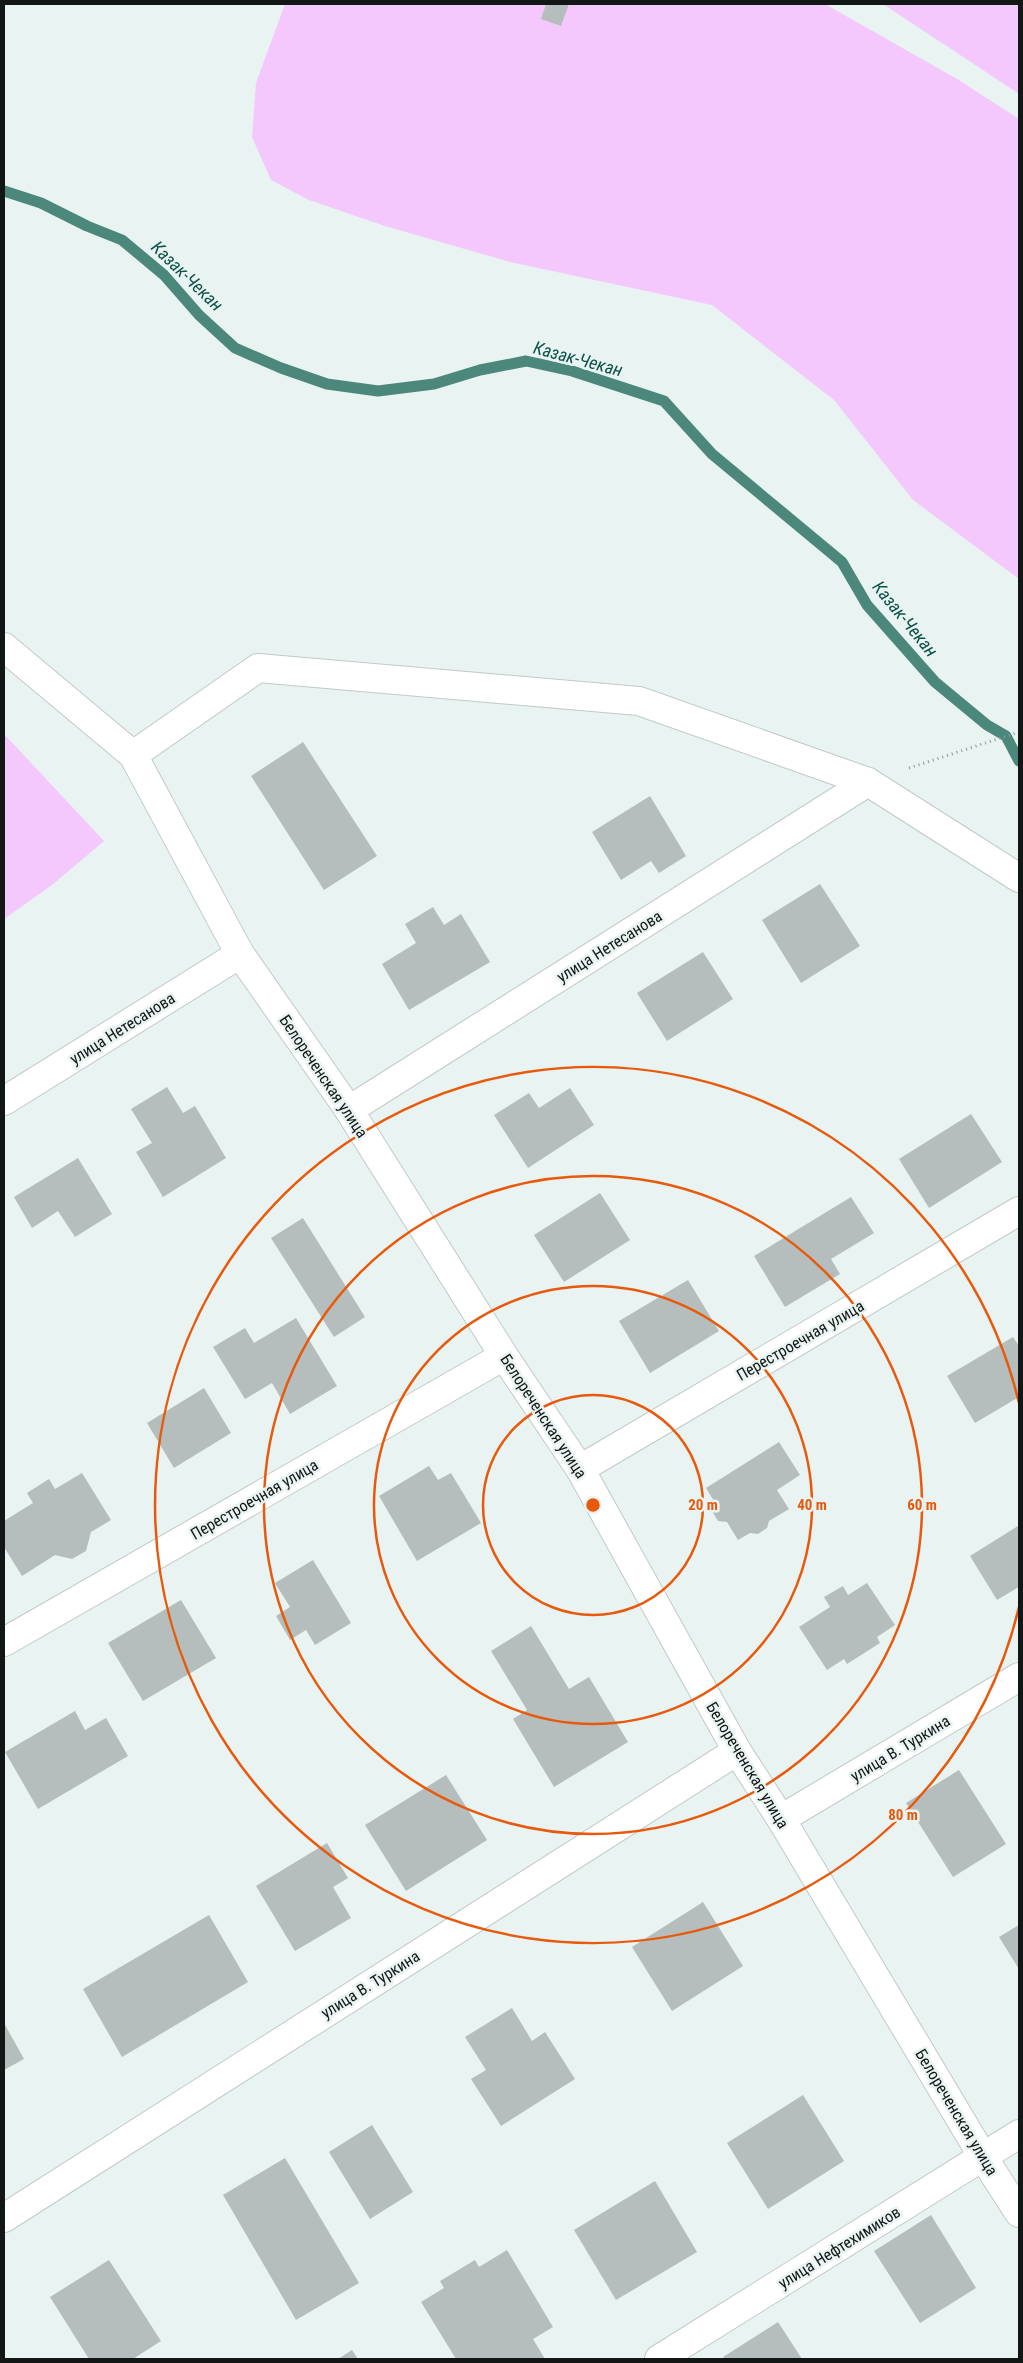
<svg xmlns="http://www.w3.org/2000/svg" width="1023" height="2363" font-family="'Roboto Condensed',sans-serif">
<style>
.green{fill:#f4c8fd}
.lines{fill:none;stroke-linecap:round;stroke-linejoin:round}
.stream{stroke:#4c877b;stroke-width:11}
.building{fill:#b5bebc}
.street-casing{stroke:#c0cac7;stroke-width:30}
.path{stroke:#8f9795;stroke-width:3;stroke-dasharray:1 4;stroke-linecap:butt}
.street{stroke:#fff;stroke-width:28}
.ring{fill:none;stroke:#e8590c;stroke-width:2.5}
.labels{text-anchor:middle;stroke-width:5;stroke-linejoin:round;paint-order:stroke}
.street-label{font-size:16px;fill:#121615;stroke:#e9f3f1}
.water-label{font-size:18px;font-style:italic;fill:#0b5348;stroke:#e9f3f1}
.centre{fill:#e8590c;stroke:#e9f3f1;stroke-width:2.5}
.ring-label{font-size:15px;text-anchor:middle;font-weight:bold;fill:#e8590c;stroke:#e9f3f1;stroke-width:5;stroke-linejoin:round;paint-order:stroke}
</style>
<rect width="100%" height="100%" fill="#e9f3f1"/>
<!-- green -->
<g class="green">
<path d="M285,4H825L957,79L1019,119V579L913,500L834,400L712,305L510,262L385,226L309,200L271,180L252,137L256,83Z"/>
<path d="M883,4H1019V94Z"/>
<path d="M4,734L104,841L52,885L4,919Z"/>
</g>
<g class="lines">
<!-- stream -->
<path class="stream" d="M4,191L41,203L87,226L122,240L164,275L199,315L235,348L281,368L327,384L378,391L434,384L480,370L526,361L572,371L664,401L712,454L842,562L867,605L935,682L987,725L1006,736L1019,761"/>
</g>
<!-- building -->
<g class="building">
<path d="M546,4H569L561,26L541,19Z"/>
<path d="M303,742L377,856L324,890L251,776Z"/>
<path d="M650,796L686,856L659,873L651,861L621,880L592,832Z"/>
<path d="M820,884L860,946L801,983L762,920Z"/>
<path d="M433,907L444,925L461,914L490,962L409,1010L382,964L416,943L405,924Z"/>
<path d="M703,952L733,999L667,1041L637,993Z"/>
<path d="M167,1087L183,1113L195,1106L226,1158L163,1197L136,1152L152,1143L131,1109Z"/>
<path d="M570,1088L594,1125L528,1168L494,1115L529,1093L539,1108Z"/>
<path d="M971,1114L1002,1162L929,1208L899,1159Z"/>
<path d="M78,1158L112,1214L75,1237L58,1211L32,1228L14,1197Z"/>
<path d="M600,1193L630,1240L564,1282L534,1235Z"/>
<path d="M851,1197L874,1233L831,1259L840,1274L785,1307L754,1256Z"/>
<path d="M303,1218L365,1317L334,1337L271,1238Z"/>
<path d="M688,1280L719,1331L650,1373L619,1321Z"/>
<path d="M296,1318L337,1386L290,1414L272,1383L245,1399L213,1347L245,1328L254,1343Z"/>
<path d="M1013,1337L1019,1346V1397L975,1423L947,1376Z"/>
<path d="M204,1388L231,1433L174,1468L147,1423Z"/>
<path d="M779,1442L800,1475L777,1490L789,1509L769,1521L767,1528L758,1534L750,1533L738,1540L727,1522L718,1521L712,1511L715,1503L706,1488Z"/>
<path d="M429,1466L438,1480L451,1473L481,1523L417,1561L379,1496Z"/>
<path d="M82,1473L111,1520L91,1532L86,1551L72,1559L55,1555L22,1576L4,1547V1521L33,1503L27,1493L49,1479L55,1489Z"/>
<path d="M1018,1526L1019,1587L997,1600L970,1556Z"/>
<path d="M313,1560L351,1623L315,1645L306,1630L290,1640L276,1616L290,1607L275,1583Z"/>
<path d="M867,1583L895,1625L877,1637L880,1643L847,1664L844,1659L827,1670L799,1627L830,1607L824,1597L843,1586L848,1595Z"/>
<path d="M181,1600L216,1658L143,1701L108,1643Z"/>
<path d="M531,1626L569,1689L589,1677L628,1742L554,1787L513,1719L527,1710L491,1651Z"/>
<path d="M75,1711L85,1730L106,1718L128,1756L38,1809L5,1752Z"/>
<path d="M959,1770L1006,1844L953,1877L906,1803Z"/>
<path d="M446,1775L487,1840L406,1891L365,1825Z"/>
<path d="M327,1843L348,1878L333,1887L351,1918L295,1951L256,1886Z"/>
<path d="M703,1902L743,1966L672,2011L632,1947Z"/>
<path d="M209,1915L248,1982L122,2057L83,1989Z"/>
<path d="M1019,1925V1969L999,1937Z"/>
<path d="M512,2008L532,2041L545,2032L575,2079L501,2126L471,2079L486,2070L465,2037Z"/>
<path d="M4,2023L24,2059L4,2070Z"/>
<path d="M803,2095L844,2161L768,2209L727,2143Z"/>
<path d="M372,2125L413,2192L370,2219L329,2152Z"/>
<path d="M285,2158L359,2283L296,2320L223,2195Z"/>
<path d="M655,2181L697,2252L616,2300L574,2230Z"/>
<path d="M931,2215L976,2288L920,2323L874,2251Z"/>
<path d="M507,2250L553,2327L533,2339L545,2359H456L421,2302L444,2288L440,2281L475,2260L479,2267Z"/>
<path d="M109,2260L161,2341L133,2359H89L50,2297Z"/>
<path d="M778,2322L802,2359H725L723,2357Z"/>
<path d="M352,2350L358,2359H338Z"/>
</g>
<g class="lines">
<!-- street casing -->
<g class="street-casing">
<g id="street">
<path d="M4,647L133,755L240,954L349,1110L504,1356L580,1469L737,1751L781,1819L983,2157L1019,2213"/>
<path d="M133,755L258,668L639,701L868,782L1019,878"/>
<path d="M4,1101L240,954"/>
<path d="M349,1110L868,782"/>
<path d="M580,1469L1019,1211"/>
<path d="M4,1642L504,1356"/>
<path d="M781,1819L1019,1677"/>
<path d="M4,2218L737,1751"/>
<path d="M659,2359L1019,2134"/>
</g>
</g>
<!-- path -->
<path class="path" d="M909,768L1019,732"/>
<!-- street -->
<use href="#street" class="street"/>
</g>
<!-- distance rings -->
<g class="ring">
<circle cx="593" cy="1505" r="110"/>
<circle cx="593" cy="1505" r="219"/>
<circle cx="593" cy="1505" r="329"/>
<path d="M1019 1607A438 438 0 1 1 1019 1403"/>
</g>
<g class="labels">
<!-- street labels -->
<g class="street-label">
<text transform="translate(609 946) rotate(-32)" y="6">улица Нетесанова</text>
<text transform="translate(122 1028) rotate(-32)" y="6">улица Нетесанова</text>
<text transform="translate(324 1076) rotate(56)" y="6">Белореченская улица</text>
<text transform="translate(800 1340) rotate(-30)" y="6">Перестроечная улица</text>
<text transform="translate(544 1416) rotate(57)" y="6">Белореченская улица</text>
<text transform="translate(254 1499) rotate(-30)" y="6">Перестроечная улица</text>
<text transform="translate(900 1748) rotate(-31)" y="6">улица В. Туркина</text>
<text transform="translate(748 1765) rotate(59)" y="6">Белореченская улица</text>
<text transform="translate(370 1984) rotate(-32)" y="6">улица В. Туркина</text>
<text transform="translate(957 2112) rotate(59)" y="6">Белореченская улица</text>
<text transform="translate(839 2247) rotate(-32)" y="6">улица Нефтехимиков</text>
</g>
<!-- water labels -->
<g class="water-label">
<text transform="translate(187 276) rotate(44)" y="6">Казак-Чекан</text>
<text transform="translate(578 359) rotate(15)" y="6">Казак-Чекан</text>
<text transform="translate(905 619) rotate(51)" y="6">Казак-Чекан</text>
</g>
</g>
<circle cx="593" cy="1505" r="8" class="centre"/>
<g class="ring-label">
<text x="703" y="1510">20 m</text>
<text x="812" y="1510">40 m</text>
<text x="922" y="1510">60 m</text>
<text x="903" y="1820">80 m</text>
</g>
<!-- border -->
<rect width="1023" height="2363" fill="none" stroke="#121615" stroke-width="10"/>
</svg>
